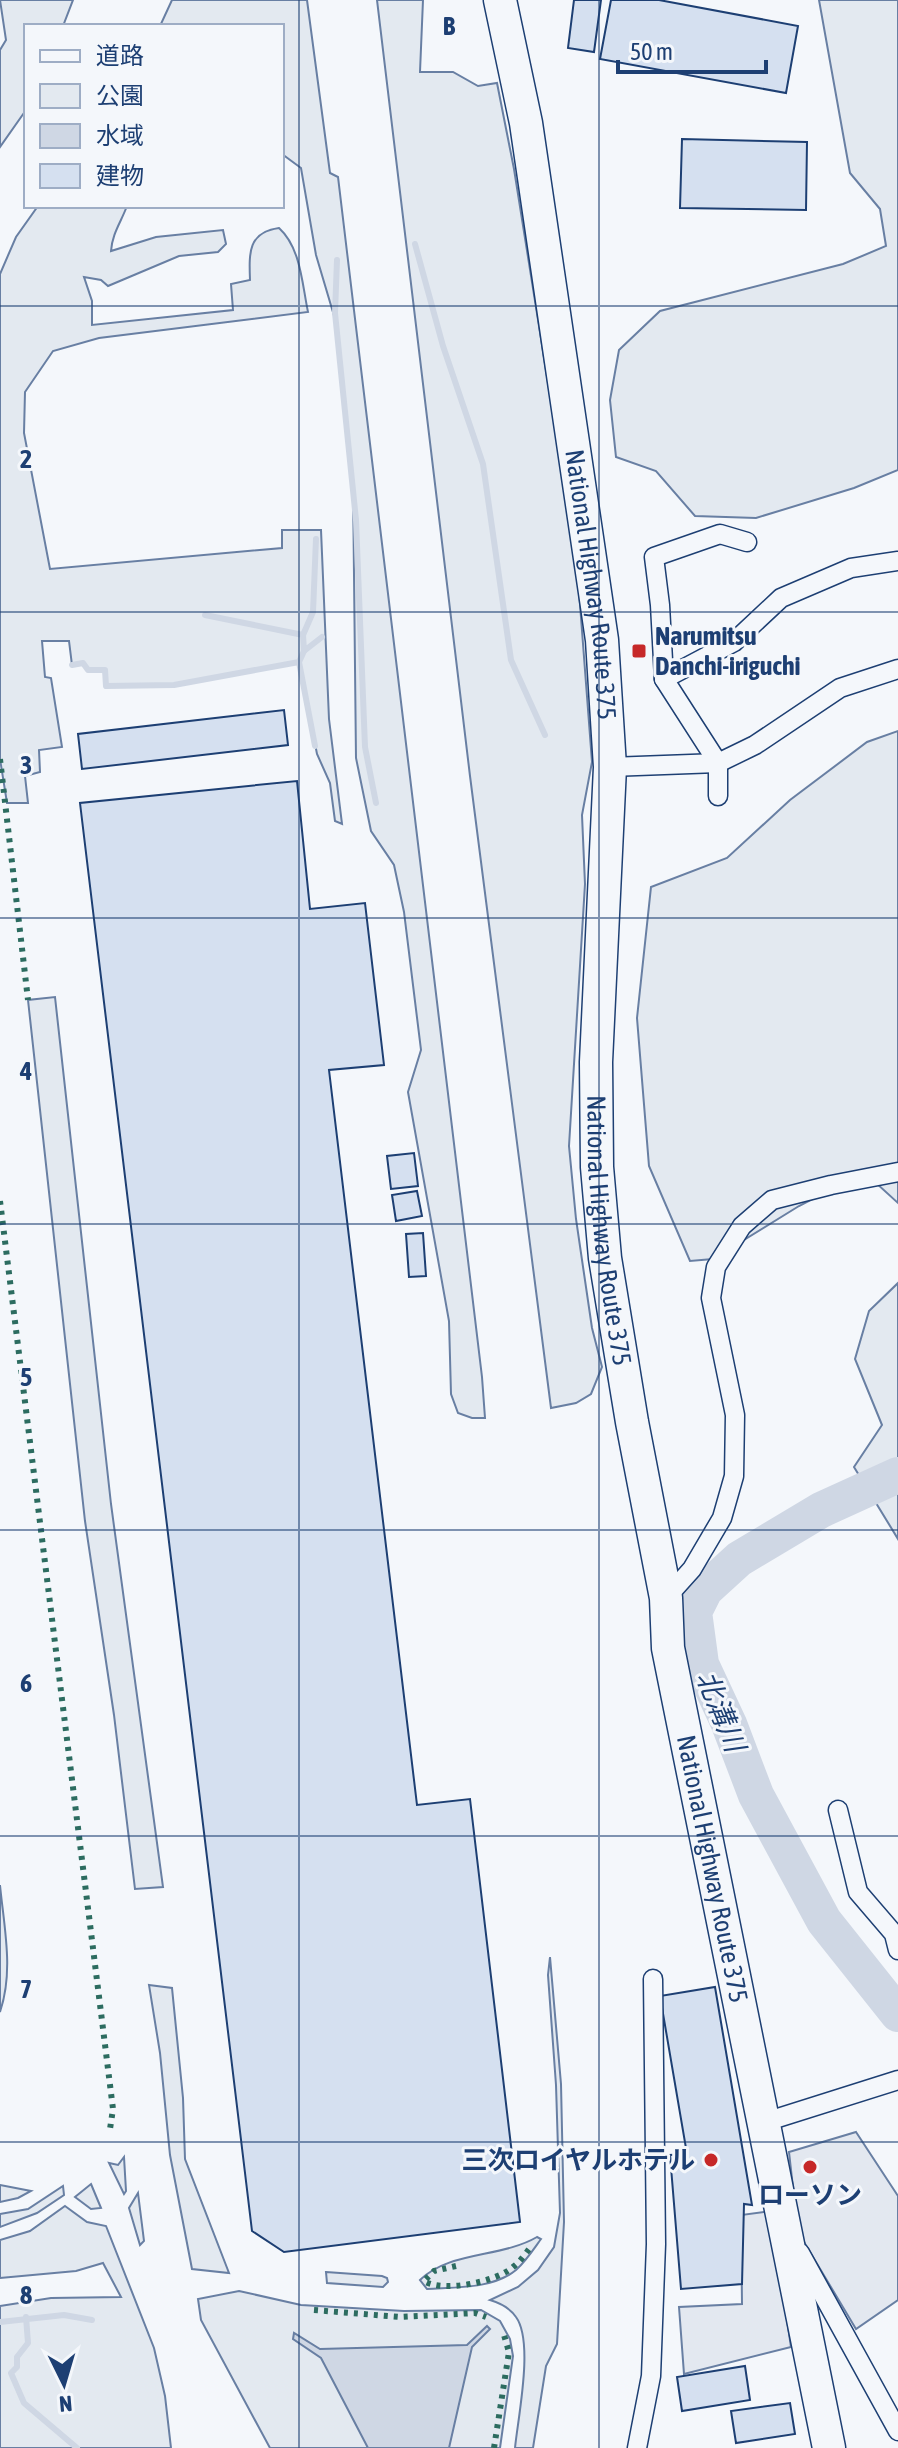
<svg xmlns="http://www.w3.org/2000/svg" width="898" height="2448" font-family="'Asap Condensed','Noto Sans JP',sans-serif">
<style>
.green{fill:#e3e9f0;stroke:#687fa3;stroke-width:2}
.parking{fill:#e3e8f0;stroke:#687fa3;stroke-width:2}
.water{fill:#cfd7e4;stroke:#687fa3;stroke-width:2}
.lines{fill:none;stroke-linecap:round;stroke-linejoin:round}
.stream{stroke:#cfd7e4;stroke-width:6}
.river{stroke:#cfd7e4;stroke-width:36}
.building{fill:#d5e0f0;stroke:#1d3f73;stroke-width:2}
.street-casing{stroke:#1d3f73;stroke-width:21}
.highway-casing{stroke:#1d3f73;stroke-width:35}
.street{stroke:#f4f7fb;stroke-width:18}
.highway{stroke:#f4f7fb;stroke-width:32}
.hedge{stroke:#2c6c60;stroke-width:6;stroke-dasharray:4 6;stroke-linecap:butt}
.grid{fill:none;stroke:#1d3f73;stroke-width:2;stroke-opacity:0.55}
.poi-dot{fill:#c62828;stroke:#f4f7fb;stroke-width:3}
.labels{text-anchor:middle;stroke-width:6;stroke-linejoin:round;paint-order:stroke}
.street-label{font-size:26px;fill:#1d3f73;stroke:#f4f7fb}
.poi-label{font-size:26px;font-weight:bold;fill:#1d3f73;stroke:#f4f7fb;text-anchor:start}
.water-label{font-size:28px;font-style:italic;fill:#1d3f73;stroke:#f4f7fb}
.grid-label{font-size:26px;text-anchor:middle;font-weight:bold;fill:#1d3f73;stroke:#f4f7fb;stroke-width:6;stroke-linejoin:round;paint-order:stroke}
</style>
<rect width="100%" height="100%" fill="#f4f7fb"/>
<!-- green -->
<g class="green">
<path d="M0,0H73L63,26H26V110L0,147V50L6,40Z"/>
<path d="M172,0H307L330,173L338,177L482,1377L485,1418H472L458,1413L451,1394L449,1321L408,1092L421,1050L404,912L394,865L371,831L356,758L353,483L335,319L316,255L301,168L282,154V26H160Z"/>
<path d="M377,0H423L420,72H453L478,86L497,83L514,169L577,565L592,762L582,815L585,884L569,1146L576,1219L592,1328L602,1367L591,1394L576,1403L551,1408L470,776Z"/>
<path d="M819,0H898V470L854,488L756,518L695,516L656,471L616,457L610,400L619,350L660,311L843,264L886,246L880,209L850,173Z"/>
<path d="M38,206H127C121,222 112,234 111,251L156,237L223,230L226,244L218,252L179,256L108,286L101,280L84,277L92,301V325L233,310L231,284L250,280C249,253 248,232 279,228C301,248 302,284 308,312L99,338L53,351L25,392L24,433L50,569L282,548V530H321L329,719L342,824L335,821L330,783L317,754L299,662L174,685L106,686L105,670H88L83,663L72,665L69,641H42L45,677L51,678L62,747L39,750L40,772L25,776L28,803H7L0,759V274L16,237Z"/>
<path d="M898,731V1203L864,1172L799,1206L713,1259L690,1261L649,1166L637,1018L651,887L727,858L790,800L867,742Z"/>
<path d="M55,997L111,1504L163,1887L135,1889L114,1715L85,1521L28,1000Z"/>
<path d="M898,1283V1539L854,1467L882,1425L855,1359L869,1311Z"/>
<path d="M0,1885C4,1927 14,1971 0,2012Z"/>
<path d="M550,1957L561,2084L564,2222L557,2344L546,2366L533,2448H515C518,2417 534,2342 516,2317C510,2308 500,2303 490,2300L518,2287L538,2270L554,2247L560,2213L556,2085L548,1975Z"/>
<path d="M149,1985L172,1988L183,2098L185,2159L229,2273L192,2269L170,2155L160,2053Z"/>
<path d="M124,2157L126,2191L124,2194L109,2163L118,2165Z"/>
<path d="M91,2184L101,2208L91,2209L75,2197Z"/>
<path d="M0,2185L31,2191L18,2198L0,2202Z"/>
<path d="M63,2186L64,2195L37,2213L0,2227V2214L28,2209Z"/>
<path d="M138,2193L144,2241L140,2245L129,2208Z"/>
<path d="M65,2206L87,2222L106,2226L154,2348L165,2396L171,2448H0V2306L51,2298L121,2297L103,2263L76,2271L0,2278V2240L30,2231Z"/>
<path d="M537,2237L541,2239C533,2250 526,2261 516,2270C493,2289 456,2287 427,2289L420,2280C449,2251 501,2258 537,2237Z"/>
<path d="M326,2272L382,2276L387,2278L388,2282L383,2287L327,2283Z"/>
<path d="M239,2291L301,2305L404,2311L481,2310L500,2321L510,2339L513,2356L500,2448H270L201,2320L198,2299Z"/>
</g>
<!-- parking -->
<g class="parking">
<path d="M856,2132L898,2196V2300L856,2329L798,2232L789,2152Z"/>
<path d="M771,2211L791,2347L684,2374L679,2307L742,2304L741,2215Z"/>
</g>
<!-- water -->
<path class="water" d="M487,2326L490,2329L472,2347L449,2448H368L321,2358L293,2339L294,2333L320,2349L467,2345Z"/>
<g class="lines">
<!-- stream -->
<g class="stream">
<path d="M415,244L443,346L483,464L511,660L545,735"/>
<path d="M337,260L335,313L356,520L365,747L376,803"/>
<path d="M205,615L303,635L304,651L322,637"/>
<path d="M303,635L313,612L316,539"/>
<path d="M299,662L315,746"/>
<path d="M72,665L83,663L88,670H105L106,686L174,685L299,662L304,651"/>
<path d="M26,2317L28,2343L17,2357V2367L11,2373L24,2403L77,2448"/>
<path d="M0,2322L64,2315L92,2320"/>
</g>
<!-- river -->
<path class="river" d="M898,1475L821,1510L739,1559L705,1590L694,1612L701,1664L729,1724L756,1795L824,1921L898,2014"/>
</g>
<!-- building -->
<g class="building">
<path d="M574,0H601L594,52L568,48Z"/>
<path d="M611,0H659L798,26L786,93L600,59Z"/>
<path d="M682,139L807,142L806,210L680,208Z"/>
<path d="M284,710L288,745L82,769L78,734Z"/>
<path d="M297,781L310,909L365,903L384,1065L329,1070L417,1805L470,1799L520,2222L284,2252L252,2231L80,803Z"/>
<path d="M414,1153L418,1186L391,1189L387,1156Z"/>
<path d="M417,1191L422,1216L396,1221L392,1195Z"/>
<path d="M423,1233L426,1276L409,1277L406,1234Z"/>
<path d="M715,1987L752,2205L744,2204L742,2284L681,2289L670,2155L687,2154L660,1996Z"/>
<path d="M745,2366L750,2400L682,2411L677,2377Z"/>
<path d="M790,2403L795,2434L736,2443L731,2411Z"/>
</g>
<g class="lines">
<!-- street casing -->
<g class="street-casing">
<g id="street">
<path d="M664,679L734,642L781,598L851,568L898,561"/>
<path d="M610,767L718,763L755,745L840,688L898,669"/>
<path d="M718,796V763L664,679L660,605L654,557L720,534L747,542"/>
<path d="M666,1598L692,1569L722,1518L734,1476L735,1415L711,1298L716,1267L742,1226L772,1200L831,1185L898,1172"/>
<path d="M838,1810L858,1892L894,1934L898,1950"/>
<path d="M765,2122L898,2080"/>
<path d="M800,2253L898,2431"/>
<path d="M637,2448L651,2376L656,2244L653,1979"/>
</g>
</g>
<!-- highway casing -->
<g class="highway-casing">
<g id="highway">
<path id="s1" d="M500,0L526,123L602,640L610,767L596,1062L597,1167L605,1258L632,1422L666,1598L668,1648L829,2448"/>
</g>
</g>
<!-- street -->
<use href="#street" class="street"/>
<!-- highway -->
<use href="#highway" class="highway"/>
<!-- hedge -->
<g class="hedge">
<path d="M0,759L28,1000"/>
<path d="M0,1201L113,2109L110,2129"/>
<path d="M456,2266L434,2271L424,2281C443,2293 496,2282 513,2267C520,2262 525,2254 530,2248"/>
<path d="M314,2310L400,2317L475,2313L486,2317"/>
<path d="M494,2448L509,2352L504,2335"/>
</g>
</g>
<!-- grid -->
<path class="grid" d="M299,0V2448M599,0V2448M0,306H898M0,612H898M0,918H898M0,1224H898M0,1530H898M0,1836H898M0,2142H898"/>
<!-- markers -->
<g class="poi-dot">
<rect x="631" y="643" width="16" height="16" rx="4"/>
<circle cx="711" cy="2160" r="8"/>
<circle cx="810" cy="2167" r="8"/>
</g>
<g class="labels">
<!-- street labels -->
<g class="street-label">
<text dy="9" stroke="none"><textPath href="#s1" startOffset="592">National Highway Route 375</textPath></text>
<text dy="9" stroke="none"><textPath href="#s1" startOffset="1240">National Highway Route 375</textPath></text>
<text dy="9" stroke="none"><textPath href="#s1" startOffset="1888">National Highway Route 375</textPath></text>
</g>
<!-- poi labels -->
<g class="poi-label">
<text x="655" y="645">Narumitsu<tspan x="655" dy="30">Danchi-iriguchi</tspan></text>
<text x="695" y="2169" text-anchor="end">三次ロイヤルホテル</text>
<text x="810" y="2204" text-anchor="middle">ローソン</text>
</g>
<!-- water labels -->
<g class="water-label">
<text transform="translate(721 1711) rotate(68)" y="10">北溝川</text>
</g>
</g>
<g class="grid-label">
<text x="449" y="35">B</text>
<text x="26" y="468">2</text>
<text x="26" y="774">3</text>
<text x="26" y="1080">4</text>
<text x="26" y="1386">5</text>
<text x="26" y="1692">6</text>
<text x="26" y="1998">7</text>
<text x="26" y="2304">8</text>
</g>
<!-- legend -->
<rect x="24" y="24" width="260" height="184" fill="#f4f7fb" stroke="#9eadc5" stroke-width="2"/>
<rect x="40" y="50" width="40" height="12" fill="#f4f7fb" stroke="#9eadc5" stroke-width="2"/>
<text x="96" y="64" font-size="24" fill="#1d3f73">道路</text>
<rect x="40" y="84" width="40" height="24" fill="#e3e9f0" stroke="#9eadc5" stroke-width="2"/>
<text x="96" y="104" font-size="24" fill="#1d3f73">公園</text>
<rect x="40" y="124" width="40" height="24" fill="#cfd7e4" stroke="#9eadc5" stroke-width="2"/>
<text x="96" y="144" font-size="24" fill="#1d3f73">水域</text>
<rect x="40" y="164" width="40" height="24" fill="#d5e0f0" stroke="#9eadc5" stroke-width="2"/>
<text x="96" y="184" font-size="24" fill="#1d3f73">建物</text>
<!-- north arrow -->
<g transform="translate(64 2384) rotate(175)" stroke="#f4f7fb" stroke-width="6" paint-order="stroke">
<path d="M0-6L14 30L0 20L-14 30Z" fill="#1d3f73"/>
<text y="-12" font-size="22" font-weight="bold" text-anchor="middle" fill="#1d3f73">N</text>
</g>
<!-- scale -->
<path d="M618 60v12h148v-12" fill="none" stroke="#1d3f73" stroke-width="4"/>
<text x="630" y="60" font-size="24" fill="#1d3f73" stroke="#f4f7fb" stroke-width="6" paint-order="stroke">50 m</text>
</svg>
